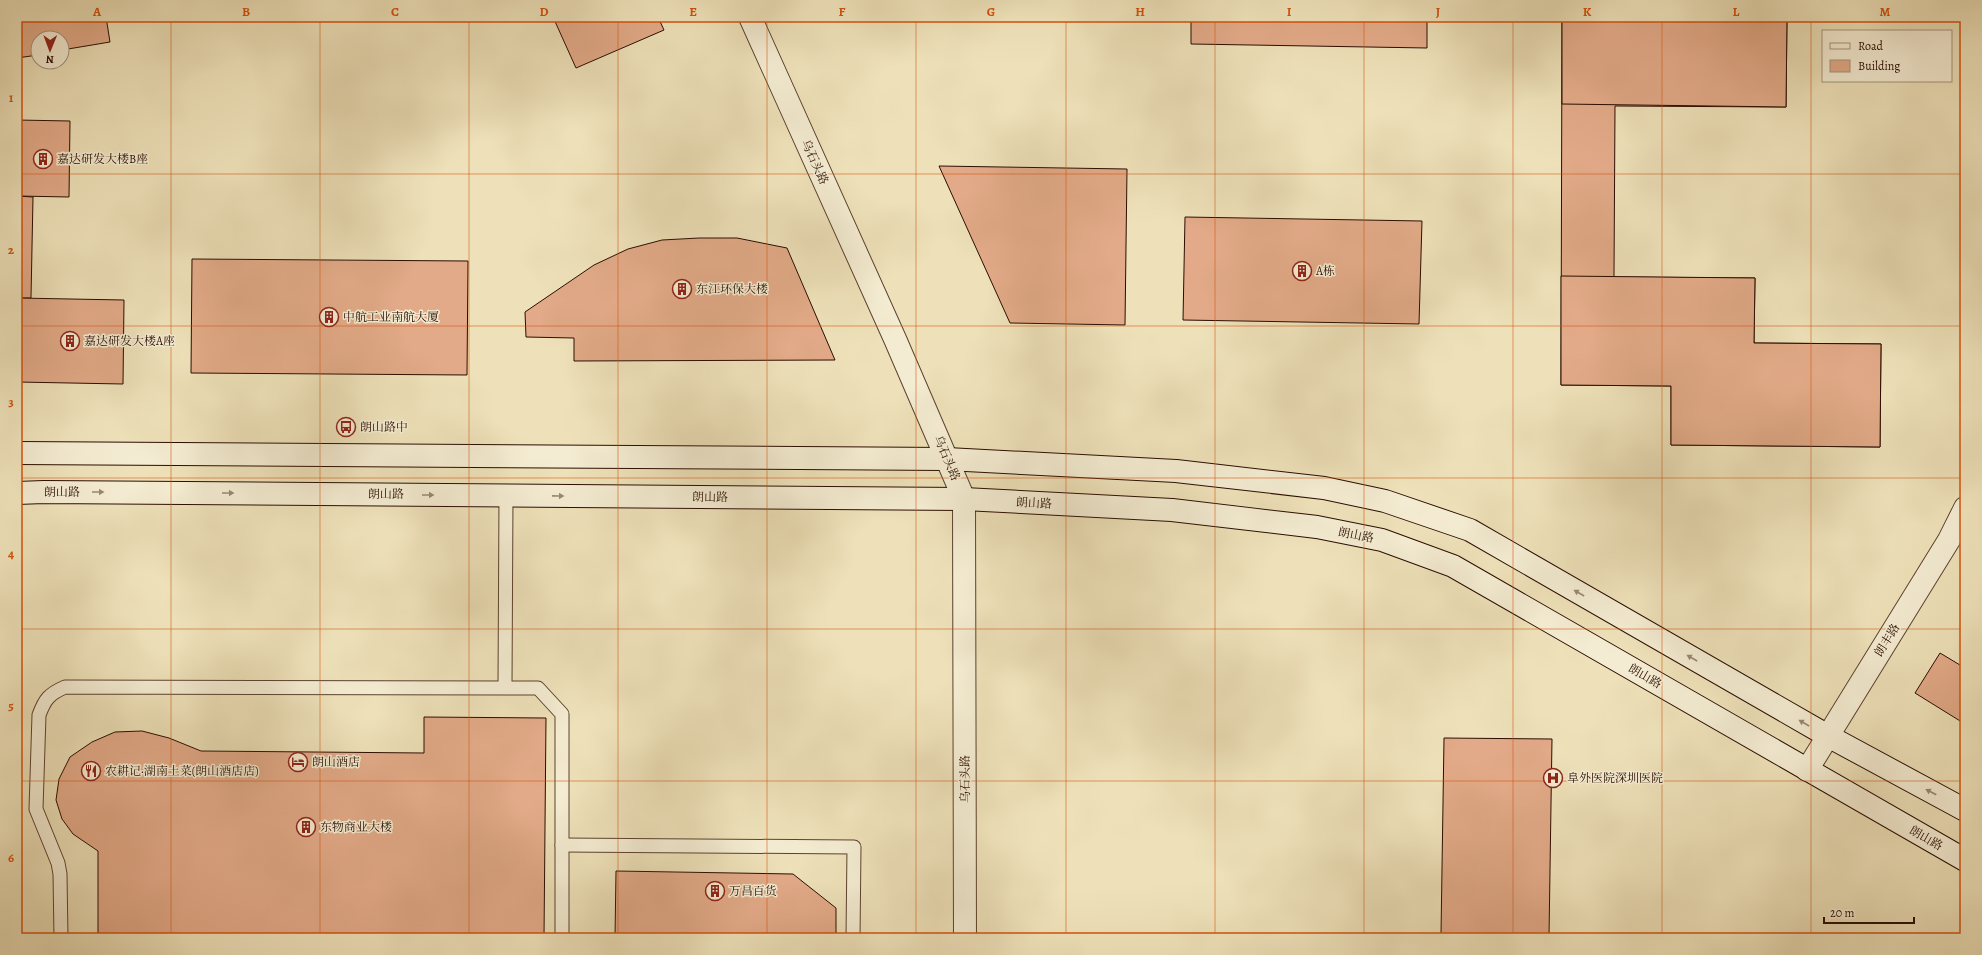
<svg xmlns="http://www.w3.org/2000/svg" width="1982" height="955" font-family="Alegreya,'Noto Serif SC',serif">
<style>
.building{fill:#e2aa88;stroke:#2a0d00}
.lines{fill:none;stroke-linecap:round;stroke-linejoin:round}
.service-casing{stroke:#5b422e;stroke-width:15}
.minor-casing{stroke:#5b422e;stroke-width:24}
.tertiary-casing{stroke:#5b422e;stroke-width:24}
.secondary-casing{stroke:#2a0d00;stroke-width:24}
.service{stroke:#f4ecd2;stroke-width:13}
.minor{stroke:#f4ecd2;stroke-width:22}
.tertiary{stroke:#f4ecd2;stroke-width:22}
.secondary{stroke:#f4ecd2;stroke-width:22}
.oneway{fill:#998874}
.grid{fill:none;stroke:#d5510b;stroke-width:1;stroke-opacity:0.55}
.labels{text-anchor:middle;stroke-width:3;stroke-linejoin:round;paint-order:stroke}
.poi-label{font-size:12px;fill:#2a0d00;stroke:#f4ecd2;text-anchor:start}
.street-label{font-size:12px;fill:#2a0d00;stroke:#f4ecd2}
.neatline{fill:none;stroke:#d5510b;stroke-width:1.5}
.grid-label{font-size:13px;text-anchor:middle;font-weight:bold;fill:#d5510b}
</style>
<rect width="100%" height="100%" fill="#eee1b9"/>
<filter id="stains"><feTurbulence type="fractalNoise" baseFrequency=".005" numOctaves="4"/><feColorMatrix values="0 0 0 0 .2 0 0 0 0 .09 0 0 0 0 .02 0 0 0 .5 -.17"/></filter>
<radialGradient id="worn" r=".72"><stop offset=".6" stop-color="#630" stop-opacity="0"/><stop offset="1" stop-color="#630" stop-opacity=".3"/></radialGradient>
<!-- building -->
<g class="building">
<path d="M17,17H106L110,42L62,50V38H38V55L17,58Z"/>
<path d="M553,17H658L664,30L576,68Z"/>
<path d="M1191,17H1427V48L1191,44Z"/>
<path d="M1562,17H1787L1786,107L1615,106L1614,277L1755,278L1754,343L1881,344L1880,447L1671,445V386L1561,385Z"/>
<path d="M1562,17H1787L1786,107L1562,104Z"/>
<path d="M17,120L70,121L69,197L17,196Z"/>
<path d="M939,166L1127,169L1125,325L1010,323Z"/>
<path d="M17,196L33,197L31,298H17Z"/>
<path d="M1185,217L1422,221L1419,324L1183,320Z"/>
<path d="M699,238H737L787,248L835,360L574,361V338L526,337L525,312L594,265L628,249L662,240Z"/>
<path d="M192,259L468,261L467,375L191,373Z"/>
<path d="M1561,276L1755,278L1754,343L1881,344L1880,447L1671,445V386L1561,385Z"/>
<path d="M17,298L124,300L123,384L17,382Z"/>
<path d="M1965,648V657L1961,655Z"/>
<path d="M1940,653L1965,668V724L1915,693Z"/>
<path d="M424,717L546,718L544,938H98V851L73,834L62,819L56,800L59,779L70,757L92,742L115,732L142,731L169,738L201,751L424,753Z"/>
<path d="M1444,738L1552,739L1549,936L1441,934Z"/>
<path d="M616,871L793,874L836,908V938H615Z"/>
</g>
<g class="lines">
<!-- service casing -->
<g class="service-casing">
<g id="service">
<path d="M505,687L506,495"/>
<path d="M562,845L854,847L853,938"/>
<path d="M61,938L60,874L58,863L36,809L39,715C45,699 49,694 65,687L538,688L562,714V938"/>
</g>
</g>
<!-- minor casing -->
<g class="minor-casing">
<path id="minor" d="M1807,770L1949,540L1965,508"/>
</g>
<!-- tertiary casing -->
<g class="tertiary-casing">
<path id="tertiary" d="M750,17L895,339L964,499L965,938"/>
</g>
<!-- secondary casing -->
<g class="secondary-casing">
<g id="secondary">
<path d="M17,453L947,459L1176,471L1324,488L1385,501L1470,530L1828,736L1965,810"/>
<path d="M17,493L44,492L964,499L1172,510L1317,527L1382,540L1453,566L1965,860"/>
</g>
</g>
<!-- service -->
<use href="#service" class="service"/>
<!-- minor -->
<use href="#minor" class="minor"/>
<!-- tertiary -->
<use href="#tertiary" class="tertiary"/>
<!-- secondary -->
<use href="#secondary" class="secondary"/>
</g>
<!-- one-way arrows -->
<defs><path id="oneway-solid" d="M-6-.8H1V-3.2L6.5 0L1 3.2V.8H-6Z"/></defs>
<g class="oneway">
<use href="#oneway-solid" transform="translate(98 492)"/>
<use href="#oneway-solid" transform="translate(228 493)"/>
<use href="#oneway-solid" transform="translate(428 495)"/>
<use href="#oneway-solid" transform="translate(558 496) rotate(1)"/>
<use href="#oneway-solid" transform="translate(1579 593) rotate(-150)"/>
<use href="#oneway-solid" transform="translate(1692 658) rotate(-150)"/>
<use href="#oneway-solid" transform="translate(1804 723) rotate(-150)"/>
<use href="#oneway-solid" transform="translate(1931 792) rotate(-152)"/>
</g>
<!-- grid -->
<path class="grid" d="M171,17V938M320,17V938M469,17V938M618,17V938M767,17V938M916,17V938M1066,17V938M1215,17V938M1364,17V938M1513,17V938M1662,17V938M1811,17V938M17,174H1965M17,326H1965M17,478H1965M17,629H1965M17,781H1965"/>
<!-- icons -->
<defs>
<g id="building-ring" transform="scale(1)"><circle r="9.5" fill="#f4ecd2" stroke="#8f2418" stroke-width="1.5"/><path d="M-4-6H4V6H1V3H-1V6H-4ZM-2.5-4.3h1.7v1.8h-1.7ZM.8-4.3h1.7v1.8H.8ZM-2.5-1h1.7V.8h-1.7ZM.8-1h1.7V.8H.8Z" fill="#8f2418"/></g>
<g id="bus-ring" transform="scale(1)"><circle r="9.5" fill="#f4ecd2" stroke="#8f2418" stroke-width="1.5"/><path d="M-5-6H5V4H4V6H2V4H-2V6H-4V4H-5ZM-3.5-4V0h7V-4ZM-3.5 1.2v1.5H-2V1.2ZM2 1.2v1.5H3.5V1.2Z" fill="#8f2418"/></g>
<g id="hotel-ring" transform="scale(1)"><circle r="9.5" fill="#f4ecd2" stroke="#8f2418" stroke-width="1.5"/><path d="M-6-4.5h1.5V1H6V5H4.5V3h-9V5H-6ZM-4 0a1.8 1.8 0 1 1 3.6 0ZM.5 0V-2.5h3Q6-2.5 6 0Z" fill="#8f2418"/></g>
<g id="restaurant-ring" transform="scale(1)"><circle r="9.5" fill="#f4ecd2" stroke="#8f2418" stroke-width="1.5"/><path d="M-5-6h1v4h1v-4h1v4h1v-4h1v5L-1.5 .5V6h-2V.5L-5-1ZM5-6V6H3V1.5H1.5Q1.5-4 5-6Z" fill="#8f2418"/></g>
<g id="hospital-ring" transform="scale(1)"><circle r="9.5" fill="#f4ecd2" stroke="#8f2418" stroke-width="1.5"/><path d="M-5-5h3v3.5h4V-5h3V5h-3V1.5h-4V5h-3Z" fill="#8f2418"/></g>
</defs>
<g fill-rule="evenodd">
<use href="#building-ring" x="43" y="159"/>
<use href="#building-ring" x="1302" y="271"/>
<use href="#building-ring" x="682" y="289"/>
<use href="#building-ring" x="329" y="317"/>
<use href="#building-ring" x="70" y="341"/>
<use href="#bus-ring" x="346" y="427"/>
<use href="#hotel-ring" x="298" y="762"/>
<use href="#restaurant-ring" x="91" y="771"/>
<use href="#hospital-ring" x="1553" y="778"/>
<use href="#building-ring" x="306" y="827"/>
<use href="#building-ring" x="715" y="891"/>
</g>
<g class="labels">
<!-- poi labels -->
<g class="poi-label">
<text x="57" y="163">嘉达研发大楼B座</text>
<text x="1316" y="275">A栋</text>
<text x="696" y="293">东江环保大楼</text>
<text x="343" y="321">中航工业南航大厦</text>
<text x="84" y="345">嘉达研发大楼A座</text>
<text x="360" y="431">朗山路中</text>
<text x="312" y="766">朗山酒店</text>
<text x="105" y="775">农耕记·湖南土菜(朗山酒店店)</text>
<text x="1567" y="782">阜外医院深圳医院</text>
<text x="320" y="831">东物商业大楼</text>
<text x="729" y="895">万昌百货</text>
</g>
<!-- street labels -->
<g class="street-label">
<text transform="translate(815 162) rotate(66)" y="4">乌石头路</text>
<text transform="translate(947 458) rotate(67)" y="4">乌石头路</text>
<text x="62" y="496">朗山路</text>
<text x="386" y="498">朗山路</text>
<text transform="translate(710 497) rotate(1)" y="4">朗山路</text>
<text transform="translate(1034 503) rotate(3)" y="4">朗山路</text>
<text transform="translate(1356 535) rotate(11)" y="4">朗山路</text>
<text transform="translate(1887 640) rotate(-58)" y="4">朗丰路</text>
<text transform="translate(1645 676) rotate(30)" y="4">朗山路</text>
<text transform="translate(965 779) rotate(-90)" y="4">乌石头路</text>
<text transform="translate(1926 838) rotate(30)" y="4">朗山路</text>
</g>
</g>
<!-- margin -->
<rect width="1982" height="955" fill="none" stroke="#eee1b9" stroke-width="44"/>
<!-- legend -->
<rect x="1822" y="30" width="130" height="52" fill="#f4ecd2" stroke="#a3937e"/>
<rect x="1830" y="43" width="20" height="6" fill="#f4ecd2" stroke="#a3937e"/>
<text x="1858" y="50" font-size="12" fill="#2a0d00">Road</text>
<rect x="1830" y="60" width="20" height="12" fill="#e2aa88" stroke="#a3937e"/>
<text x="1858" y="70" font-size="12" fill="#2a0d00">Building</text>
<!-- north arrow -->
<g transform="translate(50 50) rotate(181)"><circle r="19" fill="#f4ecd2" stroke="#a3937e"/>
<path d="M0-3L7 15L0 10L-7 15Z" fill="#8f2418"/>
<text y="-6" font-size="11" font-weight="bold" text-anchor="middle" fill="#2a0d00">N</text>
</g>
<!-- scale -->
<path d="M1824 917v6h90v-6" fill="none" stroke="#2a0d00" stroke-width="2"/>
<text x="1830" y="917" font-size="12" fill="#2a0d00" stroke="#f4ecd2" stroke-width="3" paint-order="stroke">20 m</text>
<rect x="22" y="22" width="1938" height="911" class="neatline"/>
<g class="grid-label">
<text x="97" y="16">A</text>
<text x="246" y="16">B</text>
<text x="395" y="16">C</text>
<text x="544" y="16">D</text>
<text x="693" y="16">E</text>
<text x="842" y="16">F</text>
<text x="991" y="16">G</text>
<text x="1140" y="16">H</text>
<text x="1289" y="16">I</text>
<text x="1438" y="16">J</text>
<text x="1587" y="16">K</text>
<text x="1736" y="16">L</text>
<text x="1885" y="16">M</text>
<text x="11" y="102">1</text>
<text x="11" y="254">2</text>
<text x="11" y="406">3</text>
<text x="11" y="558">4</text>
<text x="11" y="710">5</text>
<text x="11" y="862">6</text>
</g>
<rect width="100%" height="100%" filter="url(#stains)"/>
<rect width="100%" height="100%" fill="url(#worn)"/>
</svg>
